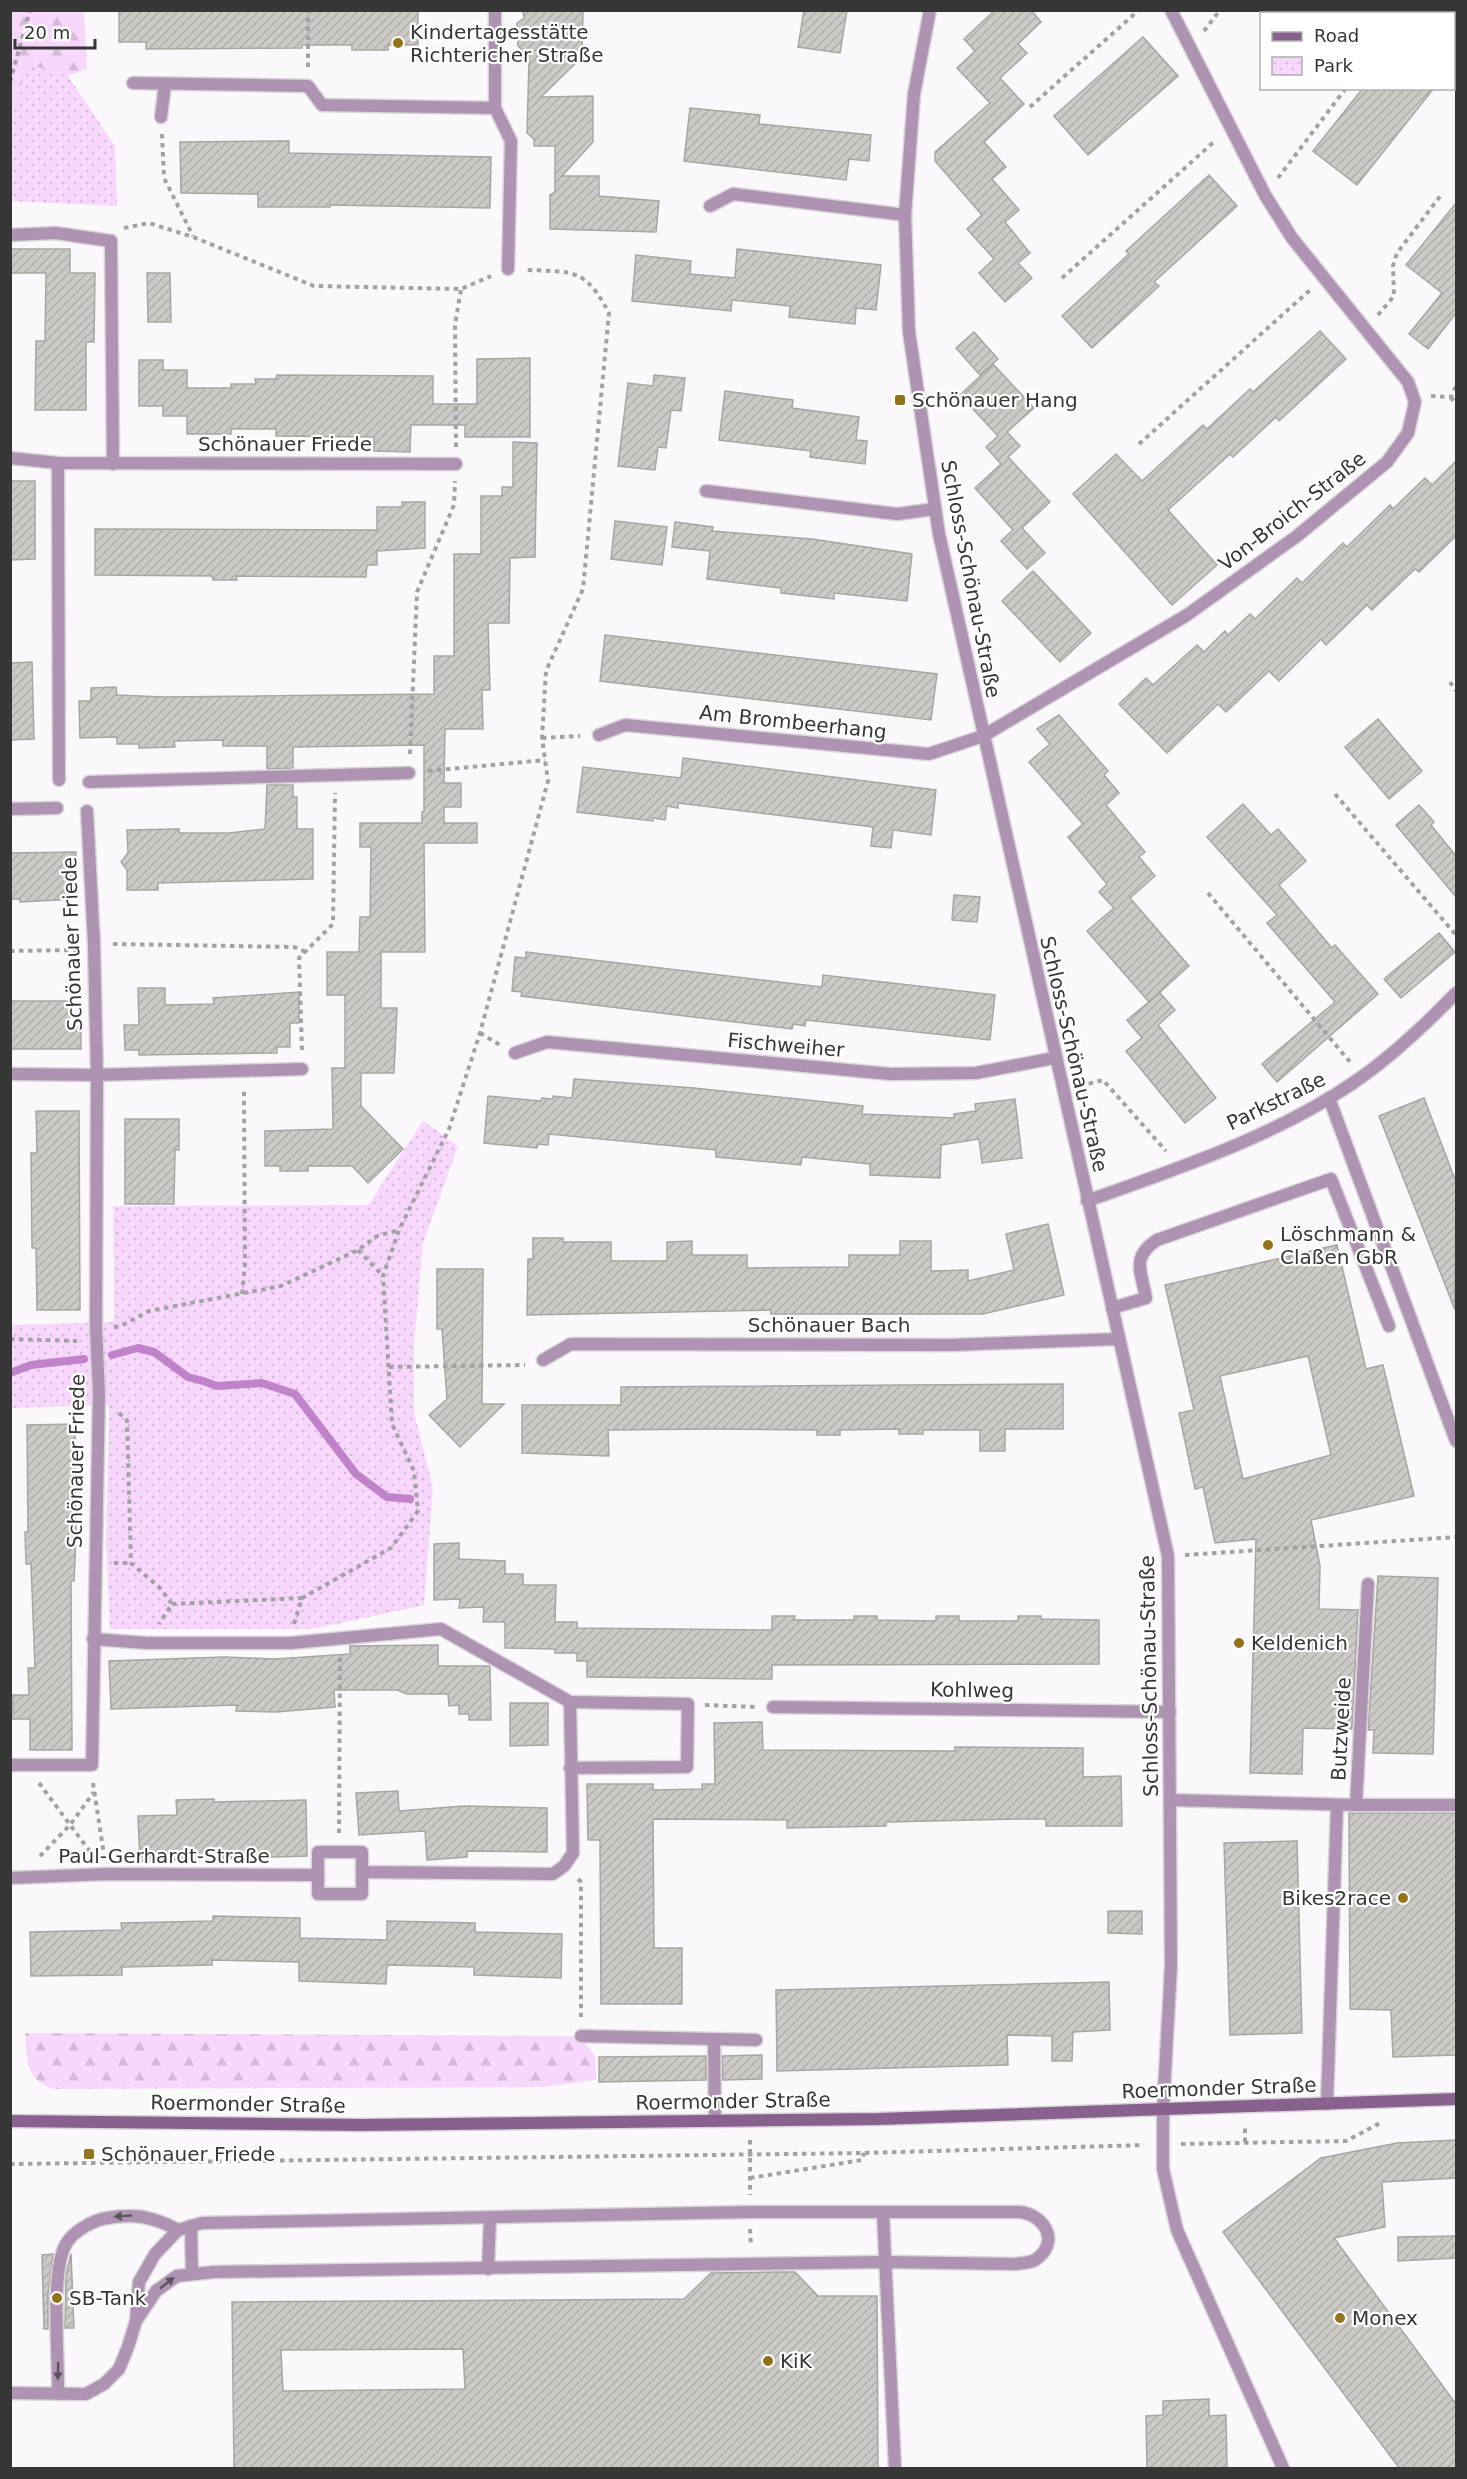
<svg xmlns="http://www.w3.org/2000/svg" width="1467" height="2479" font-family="'DejaVu Sans',sans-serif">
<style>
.forest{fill:url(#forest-firs)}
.park{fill:url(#park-dots)}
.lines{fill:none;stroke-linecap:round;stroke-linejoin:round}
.stream{stroke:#c082c8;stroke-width:8}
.building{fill:url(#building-hatch);stroke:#a7a6a2;stroke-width:1.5;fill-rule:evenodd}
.lane-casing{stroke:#d8d5d9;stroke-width:15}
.street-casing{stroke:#d8d5d9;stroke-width:15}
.secondary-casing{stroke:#d8d5d9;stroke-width:15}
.path{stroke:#a3a1a4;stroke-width:4;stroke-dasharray:4.5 4.5;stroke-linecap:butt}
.lane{stroke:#ae93b2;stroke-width:12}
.street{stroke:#ae93b2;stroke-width:12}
.secondary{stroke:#89618e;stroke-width:12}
.oneway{fill:#5b525c}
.poi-dot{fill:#927319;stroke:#fff;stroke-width:2}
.labels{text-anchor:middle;stroke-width:4.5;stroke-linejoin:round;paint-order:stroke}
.poi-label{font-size:20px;fill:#373637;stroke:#fff;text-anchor:start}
.street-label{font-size:20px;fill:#373637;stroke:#fff}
</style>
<defs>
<pattern id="forest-firs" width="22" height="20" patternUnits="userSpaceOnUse" patternTransform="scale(1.5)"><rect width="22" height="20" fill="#f7d7fb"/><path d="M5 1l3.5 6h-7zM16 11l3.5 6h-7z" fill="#d4b9d8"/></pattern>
<pattern id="park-dots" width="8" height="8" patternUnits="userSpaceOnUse" patternTransform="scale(1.5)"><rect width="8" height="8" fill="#f7d7fb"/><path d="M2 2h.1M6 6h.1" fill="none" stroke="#d4b9d8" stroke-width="1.8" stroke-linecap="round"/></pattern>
<pattern id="building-hatch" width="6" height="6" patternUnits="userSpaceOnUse" patternTransform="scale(1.5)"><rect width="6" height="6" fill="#cccac6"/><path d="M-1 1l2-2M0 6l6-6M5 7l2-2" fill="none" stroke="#b0aeab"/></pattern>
</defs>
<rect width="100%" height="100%" fill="#fbf8fc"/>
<!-- forest -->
<g class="forest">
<path d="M11,11H84L87,69L68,76L27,65L11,124Z"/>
<path d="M25,2033L578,2036L595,2055L596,2080L542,2087L55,2089C25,2081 27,2060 25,2033Z"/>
</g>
<!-- park -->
<g class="park">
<path d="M27,64L68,76L115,146L117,206L11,201V124Z"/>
<path d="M423,1121L458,1146L423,1243L414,1346V1413L433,1487L424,1605L314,1629H110L106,1542L109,1405L11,1408L10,1325L114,1322L113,1206L368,1205Z"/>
</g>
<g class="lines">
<!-- stream -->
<g class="stream">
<path d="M112,1355L138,1348L154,1352L188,1377L203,1381L217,1386L262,1383L295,1394L356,1474L387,1497L410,1499"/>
<path d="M10,1373L31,1365L84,1359"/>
</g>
</g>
<!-- building -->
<g class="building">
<path d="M119,10H418V45H388V50H352V45H302V48L146,49V42H119Z"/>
<path d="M523,10H583L582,57L541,97L593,96V142L562,176H599V196L659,201L656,232L550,229V195L555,192V146H534V139L527,133L529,60H524V52L518,46L517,23L524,18Z"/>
<path d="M804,10H847L840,53L798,47Z"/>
<path d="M995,10H1031L1041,22L1018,44L1027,53L1000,78L1024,104L984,142L1006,167L992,179L1019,210L1005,222L1030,253L1018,263L1032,278L1005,302L979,273L994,259L967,229L982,215L935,161V152L990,103L957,68L975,51L964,39Z"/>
<path d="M1143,37L1178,76L1088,155L1054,116Z"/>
<path d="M1363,88H1434L1357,185L1313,151Z"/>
<path d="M690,108L760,115L759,124L871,135L869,161L849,159L846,180L684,161Z"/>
<path d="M289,141V153L491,157L490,208L330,205V207H258V194L181,193L180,142Z"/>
<path d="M1209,175L1237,206L1154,282L1159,286L1092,348L1062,316L1129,254L1126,251Z"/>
<path d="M1456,203V313L1428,349L1409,334L1442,293L1406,265Z"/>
<path d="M10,249H70V273H95L94,342H86V410H35L36,341H45L46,273H10Z"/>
<path d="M737,249L881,265L876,310L856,308L855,324L789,317L790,306L732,300L731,311L632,301L636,255L691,261L690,274L735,278Z"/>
<path d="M147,273H170L171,322H148Z"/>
<path d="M1320,331L1346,359L1279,421L1276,417L1233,457L1230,454L1168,510L1217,565L1172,605L1073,494L1116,454L1142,481L1203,425L1207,429L1250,389L1253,392Z"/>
<path d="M974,332L998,359L980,375L956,348Z"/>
<path d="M530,358V437H465V425H411L410,452L374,451V437L276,436V429H231V434H187V416H163V406H139V360H163V370H187V388H231V384H256L255,379H276L277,375L433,376V404H477V359Z"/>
<path d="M993,364L1034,408L1007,432L1020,446L1008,457L1050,502L1022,528L1045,553L1027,569L1001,541L1013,530L975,488L1001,464L986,447L998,436L960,395Z"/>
<path d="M654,375L685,378L681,411L671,410L666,448L658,447L655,470L618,466L628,383L653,386Z"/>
<path d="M725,391L793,400L792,408L859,417L856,440L867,441L865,464L810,457L811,451L719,440Z"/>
<path d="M513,442L537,443L535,557L510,558L509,623H488L490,690H482L483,729H445L444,783H461V807H444V823H477V843H424L425,952H381V1008H397L394,1073H361V1106L403,1149L368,1183L352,1166H308V1171H280V1166H265V1131L333,1129L332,1068H345V995H327V952H359L360,917H370L371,847H360V823H422V812H424V745L293,747V768L267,769V746H223V740L174,741L175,747L139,748V744H117V737L80,738L79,701H91V688L116,687L117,695L164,697L434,694V656H454V554H481V496H502V487H513Z"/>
<path d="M1456,461V536L1419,572L1415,569L1372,610L1367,605L1326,645L1321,639L1279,681L1269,671L1226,712L1218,704L1167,753L1119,704L1146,678L1153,685L1197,645L1204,652L1225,631L1228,635L1250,614L1255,619L1297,578L1302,583L1343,543L1347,547L1390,505L1393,509L1425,478L1432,485Z"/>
<path d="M10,481H35V559L10,560Z"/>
<path d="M402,502H425V548L377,551V565H367L366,577L236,576L237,580H213L212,576L95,575V529L377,530V507H402Z"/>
<path d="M615,521L667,527L662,565L611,559Z"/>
<path d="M675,522L713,527L712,531L812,539L912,554L907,601L834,593V599L781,593V588L707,579L710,551L672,547Z"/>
<path d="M1033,571L1091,633L1060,662L1002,601Z"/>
<path d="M605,635L937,674L931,720L600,681Z"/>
<path d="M32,662L34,739L10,740V663Z"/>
<path d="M1059,715L1108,771L1104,775L1119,793L1106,805L1145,852L1139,857L1155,876L1130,898L1189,966L1149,1002L1087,931L1114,908L1099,892L1107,884L1068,837L1083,824L1029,762L1050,744L1037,729Z"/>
<path d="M1378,719L1422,771L1389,799L1345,747Z"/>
<path d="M683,758L936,790L931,835L893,830L891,848L871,846L873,827L678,803V808L667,806L665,820L653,818V821L577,812L583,767L681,778Z"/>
<path d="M267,785H293V797H297V829H313V879L158,883V890H127V870L121,862L128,853L127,830L179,829V833H229L265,829Z"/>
<path d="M1243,804L1271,835L1278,829L1306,861L1279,885L1332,948L1335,945L1378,994L1277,1082L1262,1064L1335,1002L1267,923L1277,915L1207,837Z"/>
<path d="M1419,805L1434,822L1431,825L1456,856V897L1396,825Z"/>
<path d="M76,852V899L20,902V899H10V853Z"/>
<path d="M954,895L980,897L977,922L952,920Z"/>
<path d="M1439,933L1455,952L1401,998L1384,979Z"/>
<path d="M526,952L822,987L823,975L995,995L990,1040L806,1020L805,1026L793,1024L792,1029L521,996L522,992L512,991L515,957L526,958Z"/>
<path d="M138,988H165V1005L214,1004L213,998L299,992V1023H290V1047H277V1053L139,1055V1050H125L124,1025H139Z"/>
<path d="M1160,993L1175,1010L1158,1025L1216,1098L1185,1123L1126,1051L1142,1038L1127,1020Z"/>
<path d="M10,1001H70V1027H81V1049H10Z"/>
<path d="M574,1079L694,1088L863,1106L862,1114L954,1118V1114L976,1111L975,1104L1015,1099L1022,1158L982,1163L979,1139L941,1145L940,1178L870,1175V1164L802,1157L801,1165L716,1157V1150L549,1134L548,1145L538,1144L537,1148L484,1143L488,1096L541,1101L542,1098L553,1099V1096L572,1098Z"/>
<path d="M1424,1098L1456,1182L1455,1310L1379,1116Z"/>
<path d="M36,1111H79L80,1310H37L36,1248H32L31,1153H37Z"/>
<path d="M125,1119H179V1150H175L174,1204H125Z"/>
<path d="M1048,1224L1064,1295L983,1314H771V1310L527,1315L528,1259H533V1238H563V1242H611V1261H667V1242L692,1241V1255H747V1268L849,1267V1255H900V1241H931V1271L968,1270V1281L1014,1270L1006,1234Z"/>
<path d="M1337,1245L1366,1369L1383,1365L1414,1496L1311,1520L1320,1566L1319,1609L1358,1610L1352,1729L1303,1728L1302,1774L1250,1773L1256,1539L1215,1543L1203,1487L1195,1489L1179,1413L1194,1410L1165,1285ZM1308,1356L1331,1455L1243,1479L1220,1376Z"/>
<path d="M437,1269H483L482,1404H504L460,1447L429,1415L447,1399L442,1329H437Z"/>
<path d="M1063,1384V1429H1005V1451H980V1430H923V1434H899V1429L840,1430V1435H817V1430L712,1429L608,1430L609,1456L522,1453V1405H621V1387Z"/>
<path d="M75,1424L76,1538L74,1581H71L72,1750H30V1719H13V1695H29L28,1668H35L31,1564H26L25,1532H28L27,1425Z"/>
<path d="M459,1543V1559L505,1561V1574H523V1585H556L555,1622H577V1628L772,1630V1616H795L794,1620H854V1616H877V1620L936,1621V1616H959V1621H1018V1616H1041V1619L1099,1620V1664L772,1665V1679L587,1677V1661H577V1653H555V1649L505,1648V1622H483L484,1607L459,1608L460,1599L434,1600V1544Z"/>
<path d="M1378,1576L1438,1578L1433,1754L1373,1753L1374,1730H1368Z"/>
<path d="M438,1645V1666H490L491,1720H469V1714H459V1705L449,1706L448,1694H407L397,1690H334L335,1707L276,1712L236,1711L237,1705L111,1709L109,1661L224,1657L276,1659L350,1654V1646Z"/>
<path d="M510,1703H548V1745L510,1746Z"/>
<path d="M762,1722L763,1750L955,1751V1747L1083,1748V1777L1121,1776L1122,1826H1046V1819H1020L886,1822V1826L787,1828V1820L653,1819L654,1948H682V2004H601L600,1840H588L587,1784H653V1790L702,1789V1784H715L714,1723Z"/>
<path d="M398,1791L399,1811L464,1806L547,1808V1852L467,1851V1857L427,1860L425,1831L359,1835L356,1793Z"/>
<path d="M214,1799V1802L306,1800L307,1856L140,1861L138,1816L177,1815L176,1800Z"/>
<path d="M1349,1813H1456V2055L1393,2057L1391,2010L1350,2009Z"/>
<path d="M1297,1841L1302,2033L1230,2035L1224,1843Z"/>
<path d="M1108,1911H1142V1934L1108,1933Z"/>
<path d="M213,1916L300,1918V1938L387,1940V1921L475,1923V1932L562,1934L561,1978L474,1975V1967L387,1965L386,1984L299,1981V1962L212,1960V1965L122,1967V1975L31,1976L30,1932L122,1930L121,1923L213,1921Z"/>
<path d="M1109,1982L1110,2030L1073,2032L1072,2061H1052V2036L1007,2035L1008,2065L777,2071L776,1990Z"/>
<path d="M762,2055V2079L723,2080L722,2056Z"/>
<path d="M706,2056V2080L599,2082V2057Z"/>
<path d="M1456,2140V2178L1382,2182L1385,2227L1334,2238L1456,2404V2469H1400L1223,2232L1321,2158L1397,2143Z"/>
<path d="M1456,2236V2258L1398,2261V2237Z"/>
<path d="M53,2254L48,2294V2329H44L42,2255Z"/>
<path d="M71,2254L74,2328H65L66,2275Z"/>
<path d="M772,2272H795L818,2296H877L878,2469H234L232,2302L684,2299L711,2273ZM463,2349L465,2389L283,2391L281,2350Z"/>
<path d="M1209,2399V2416L1226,2415L1227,2469H1147L1146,2416L1163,2415V2401Z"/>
</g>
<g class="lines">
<!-- lane casing -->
<g class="lane-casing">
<g id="lane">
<path d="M10,235L56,233L111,241"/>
<path d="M1112,1308L1146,1298C1141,1271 1131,1257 1157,1240L1331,1179L1389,1326"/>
<path d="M1356,1805L1368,1584"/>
<path d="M581,2036L756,2040"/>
<path d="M714,2040L715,2121"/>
<path d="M1327,2104L1337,1805"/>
<path d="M1163,2110V2169L1177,2230L1283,2468"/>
<path d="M883,2213L895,2468"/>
<path d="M191,2226L192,2274"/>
<path d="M488,2269L490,2218"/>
<path d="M10,2393L86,2394L104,2384L119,2369L128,2347L136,2321L139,2282L155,2254L178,2230L202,2223L749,2212H1020C1045,2215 1061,2243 1035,2260C1030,2263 1021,2263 1016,2264L885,2262L214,2272L177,2276L156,2291L136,2321"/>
<path d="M58,2394C59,2359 50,2271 66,2244C73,2231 94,2220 107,2218C135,2213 154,2217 178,2230"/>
</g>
</g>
<!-- street casing -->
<g class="street-casing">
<g id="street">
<path d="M495,10V108L511,141L508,269"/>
<path d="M930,10L914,94L905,215L909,332L939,534L1168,1556L1171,1966L1163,2110"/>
<path d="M133,83L308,86L322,105L495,108"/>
<path d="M161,117L165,84"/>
<path d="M710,206L733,194L905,215"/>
<path d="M111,241L113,464"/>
<path d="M10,458L58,463L456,464"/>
<path d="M58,463L59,780"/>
<path d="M706,491L897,514L935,509"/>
<path d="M599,735L625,725L929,754L983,736L1187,615L1297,536L1387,462L1408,433L1415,402L1408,382L1292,238L1265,195L1171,10"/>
<path d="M89,782L409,773"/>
<path d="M10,809L57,808"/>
<path d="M515,1053L547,1042L890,1074L976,1073L1054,1058"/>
<path d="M10,1074L97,1075L302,1069"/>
<path d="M1329,1098L1456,1441"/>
<path d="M1087,1201C1176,1169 1274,1137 1353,1083C1390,1058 1425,1025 1456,993"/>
<path d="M543,1360L571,1344L951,1345L1119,1339"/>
<path d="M93,1639L147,1643H291L441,1629L570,1702L688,1704L687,1767L570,1768"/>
<path d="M773,1707L1170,1712"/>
<path d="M10,1765H92L99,1394L96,1327L97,1075L94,944L87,811"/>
<path d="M1171,1800L1356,1805H1456"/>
<path d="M318,1875V1852H362V1872L553,1874L564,1866L573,1853L570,1702"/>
<path d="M10,1878L107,1874L318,1875V1894H362V1872"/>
</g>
</g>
<!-- secondary casing -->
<g class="secondary-casing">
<path id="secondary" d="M10,2121L363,2125L878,2119L1456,2099"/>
</g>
<!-- path -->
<g class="path">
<path d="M1204,31L1220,10"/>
<path d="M308,67V10"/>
<path d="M10,82L30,10"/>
<path d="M1030,107L1139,10"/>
<path d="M162,134L164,178L193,236"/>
<path d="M1278,178L1346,88"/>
<path d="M124,228L149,223L193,237L314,286L461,289L491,276"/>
<path d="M1062,278L1216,140"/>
<path d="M1378,315L1394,296L1393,266L1397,253L1441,195"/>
<path d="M1431,396L1451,397L1456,386"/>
<path d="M1451,397L1456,405"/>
<path d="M1139,444L1310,290"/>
<path d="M456,447L455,325L461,289"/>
<path d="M1450,682L1456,691"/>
<path d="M542,738L580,736"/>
<path d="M410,754L417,592L454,505L455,481"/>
<path d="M428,771L545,760"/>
<path d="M1335,794L1456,935"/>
<path d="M1208,893L1350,1062"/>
<path d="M113,944L294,947L306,952"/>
<path d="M10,951L77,950"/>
<path d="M480,1033L500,1045"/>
<path d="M302,1050L299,958L333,924L335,793"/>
<path d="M1080,1086L1103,1080L1166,1151"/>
<path d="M358,1250L383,1276"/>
<path d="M242,1294L245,1265L244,1088"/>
<path d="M114,1327L121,1326L149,1311L281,1286L358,1250L377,1236L399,1230"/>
<path d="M10,1339L77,1341"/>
<path d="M389,1367L525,1365"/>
<path d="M119,1413L127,1420L131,1563L159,1587L172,1604L159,1624"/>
<path d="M1185,1555L1456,1537"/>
<path d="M114,1563H131"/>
<path d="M172,1604L302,1598"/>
<path d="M294,1624L302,1598L391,1548L418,1511L414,1471L392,1424L383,1276L399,1230L449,1129L480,1033L548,781L542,738L546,671L583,589L609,313C585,268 574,272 527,270"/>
<path d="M705,1705L755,1707"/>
<path d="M39,1783L94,1857"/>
<path d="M93,1783L104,1855"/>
<path d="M339,1833L340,1657"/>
<path d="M40,1856L70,1825L94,1792"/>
<path d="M578,1879L581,1882V2017"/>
<path d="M750,2140V2195"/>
<path d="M1245,2142V2125"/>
<path d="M1181,2144L1346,2141L1382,2122"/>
<path d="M10,2164L864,2153L1144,2145"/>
<path d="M750,2178L862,2160L864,2153"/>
<path d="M750,2229L751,2246"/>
</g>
<!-- lane -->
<use href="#lane" class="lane"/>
<!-- street -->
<use href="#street" class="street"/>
<!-- secondary -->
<use href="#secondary" class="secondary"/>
</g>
<!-- one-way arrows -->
<defs><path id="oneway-solid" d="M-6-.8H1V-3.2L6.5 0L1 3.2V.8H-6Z" transform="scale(1.5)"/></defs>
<g class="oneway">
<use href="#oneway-solid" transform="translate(123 2216) rotate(176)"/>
<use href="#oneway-solid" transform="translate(167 2283) rotate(-38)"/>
<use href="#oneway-solid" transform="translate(58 2371) rotate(91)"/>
</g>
<!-- markers -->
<g class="poi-dot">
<circle cx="398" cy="43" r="6"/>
<rect x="894" y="394" width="12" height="12" rx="3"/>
<circle cx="1268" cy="1245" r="6"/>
<circle cx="1239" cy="1643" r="6"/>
<circle cx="1403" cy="1898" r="6"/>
<rect x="83" y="2148" width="12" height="12" rx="3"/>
<circle cx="57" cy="2298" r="6"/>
<circle cx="1340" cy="2318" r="6"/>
<circle cx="768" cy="2361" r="6"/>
</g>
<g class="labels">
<!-- poi labels -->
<g class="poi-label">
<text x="410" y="39">Kindertagesstätte<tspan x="410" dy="23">Richtericher Straße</tspan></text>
<text x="912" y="407">Schönauer Hang</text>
<text x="1280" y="1241">Löschmann &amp;<tspan x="1280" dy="23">Claßen GbR</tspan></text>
<text x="1251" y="1650">Keldenich</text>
<text x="1391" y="1905" text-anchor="end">Bikes2race</text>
<text x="101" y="2161">Schönauer Friede</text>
<text x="69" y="2305">SB-Tank</text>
<text x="1352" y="2325">Monex</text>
<text x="780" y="2368">KiK</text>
</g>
<!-- street labels -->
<g class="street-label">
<text x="285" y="451">Schönauer Friede</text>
<text transform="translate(1292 511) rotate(-38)" y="7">Von-Broich-Straße</text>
<text transform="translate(971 579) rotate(79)" y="7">Schloss-Schönau-Straße</text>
<text transform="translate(793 722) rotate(6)" y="7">Am Brombeerhang</text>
<text transform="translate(72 944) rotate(-92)" y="7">Schönauer Friede</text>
<text transform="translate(786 1045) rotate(5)" y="7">Fischweiher</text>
<text transform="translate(1074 1054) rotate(77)" y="7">Schloss-Schönau-Straße</text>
<text transform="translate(1276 1101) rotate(-26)" y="7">Parkstraße</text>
<text x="829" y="1332">Schönauer Bach</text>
<text transform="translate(76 1461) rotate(-89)" y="7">Schönauer Friede</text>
<text transform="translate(1149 1676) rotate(-91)" y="7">Schloss-Schönau-Straße</text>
<text transform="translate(972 1690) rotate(1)" y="7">Kohlweg</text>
<text transform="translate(1341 1729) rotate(-87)" y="7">Butzweide</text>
<text x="164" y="1863">Paul-Gerhardt-Straße</text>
<text transform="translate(1219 2088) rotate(-2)" y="7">Roermonder Straße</text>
<text transform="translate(733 2101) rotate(-1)" y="7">Roermonder Straße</text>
<text transform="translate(248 2104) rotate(1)" y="7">Roermonder Straße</text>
</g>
</g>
<!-- border -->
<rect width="1467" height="2479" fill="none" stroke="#373637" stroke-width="24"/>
<!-- legend -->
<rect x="1260" y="12" width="195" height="78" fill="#ffffff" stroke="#afafaf" stroke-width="1.5"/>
<rect x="1272" y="32" width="30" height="9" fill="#89618e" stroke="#afafaf" stroke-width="1.5"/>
<text x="1314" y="42" font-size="18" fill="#373637">Road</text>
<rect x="1272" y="57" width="30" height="18" fill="url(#park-dots)" stroke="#afafaf" stroke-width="1.5"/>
<text x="1314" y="72" font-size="18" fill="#373637">Park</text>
<!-- scale -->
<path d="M15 39v9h80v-9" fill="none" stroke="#373637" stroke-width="3"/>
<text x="24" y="39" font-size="18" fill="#373637" stroke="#ffffff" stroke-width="4.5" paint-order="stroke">20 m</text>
</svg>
